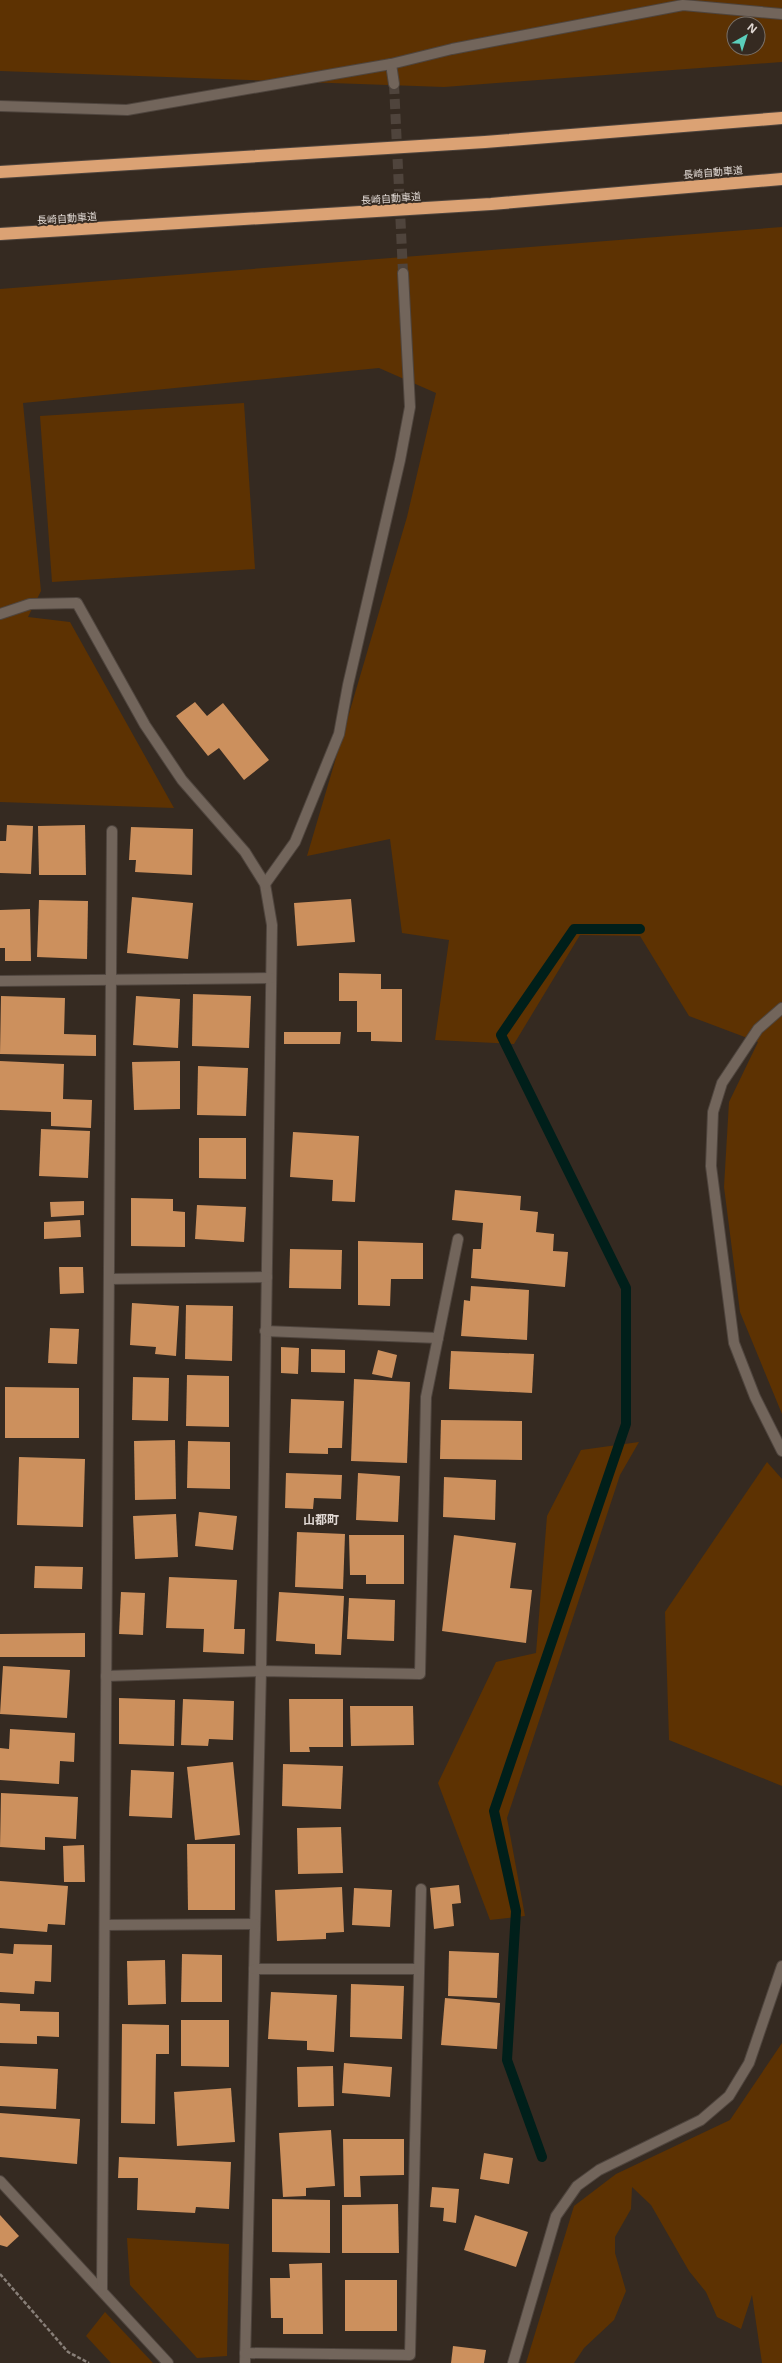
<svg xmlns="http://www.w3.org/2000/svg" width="782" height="2363" font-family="'Noto Sans','Noto Sans JP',sans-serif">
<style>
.green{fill:#5d3202;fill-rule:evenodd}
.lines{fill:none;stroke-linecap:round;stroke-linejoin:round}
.stream{stroke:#001f1a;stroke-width:10}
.building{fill:#cc905d}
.minor-tunnel{stroke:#4f443c;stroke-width:10;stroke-dasharray:10 5;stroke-linecap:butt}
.minor-casing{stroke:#4f453e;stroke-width:12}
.motorway-casing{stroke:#4f453e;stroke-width:14}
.path{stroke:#887f78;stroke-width:2.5;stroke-dasharray:4 2;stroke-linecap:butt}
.minor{stroke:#72655b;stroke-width:10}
.motorway{stroke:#dba274;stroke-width:12}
.labels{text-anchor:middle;stroke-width:4;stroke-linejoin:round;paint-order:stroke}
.street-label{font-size:10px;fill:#e0d8d3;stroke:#352a21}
.quarter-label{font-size:12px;font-weight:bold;fill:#e0d8d3;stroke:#352a21}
</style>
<rect width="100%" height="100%" fill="#352a21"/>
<!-- green -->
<g class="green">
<path d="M0,0H782V62L444,87L0,71ZM734,24H758V48H734Z"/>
<path d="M782,227V1414L740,1312L724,1187L729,1102L758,1042L689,1016L640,936L580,935L514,1044L435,1040L449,940L402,933L390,839L307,856L407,517L436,393L379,368L23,403L41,591L28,617L70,622L174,808L0,802V289Z"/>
<path d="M244,403L255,569L52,582L40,416Z"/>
<path d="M639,1442L620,1475L507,1818L525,1916L490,1920L438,1783L496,1662L536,1653L547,1516L581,1450Z"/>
<path d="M767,1462L782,1479V1786L669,1740L665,1612Z"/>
<path d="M782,2043V2363H762L752,2295L741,2329L717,2317L706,2292L689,2271L651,2205L632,2187L631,2209L615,2237V2253L626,2291L614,2320L584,2348L574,2363H526L574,2206L616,2174L730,2120Z"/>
<path d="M127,2238L229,2244L227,2356L197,2358L130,2285Z"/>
<path d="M105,2312L153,2363H111L86,2336Z"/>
</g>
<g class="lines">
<!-- stream -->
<path class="stream" d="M542,2157L507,2060L516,1911L494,1811L626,1424V1288L501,1035L574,929H640"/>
</g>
<!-- building -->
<g class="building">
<path d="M195,702L207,716L223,703L269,760L244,780L219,748L208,756L176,716Z"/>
<path d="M7,825L33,826L31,874L0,873V841H6Z"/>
<path d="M85,825L86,875H39L38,826Z"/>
<path d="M131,827L193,829L192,875L135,872L136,860H129Z"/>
<path d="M132,897L193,903L188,959L127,953Z"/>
<path d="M351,899L355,942L297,946L294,903Z"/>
<path d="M39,900L88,901L87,959L37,957Z"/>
<path d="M30,909L31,961H5V948H0V910Z"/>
<path d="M339,973L381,974V989H402V1042L371,1041V1032H357V1001H339Z"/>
<path d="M193,994L251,996L249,1048L192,1046Z"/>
<path d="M1,996L65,998L64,1034L96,1035V1056L0,1054Z"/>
<path d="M136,996L180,999L178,1048L133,1045Z"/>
<path d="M284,1032H341L340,1044H284Z"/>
<path d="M0,1061L64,1064L63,1099L92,1100L91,1128L51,1126V1112L0,1110Z"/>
<path d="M180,1061V1109L134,1110L132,1062Z"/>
<path d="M198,1066L248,1068L246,1116L197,1115Z"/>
<path d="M41,1129L90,1131L88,1178L39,1176Z"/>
<path d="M293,1132L359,1136L355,1202L332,1201L333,1180L290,1177Z"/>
<path d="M199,1138H246V1179L199,1178Z"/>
<path d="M455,1190L521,1196L520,1210L538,1212L536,1232L554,1234L553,1251L568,1252L565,1287L471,1278L473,1249H481L483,1223L452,1220Z"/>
<path d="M131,1198L173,1199V1211L185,1212V1247L131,1246Z"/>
<path d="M84,1201V1215L51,1217L50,1202Z"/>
<path d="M197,1205L246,1207L244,1242L195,1239Z"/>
<path d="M80,1220L81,1237L44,1239V1222Z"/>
<path d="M358,1241L423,1243V1279H391L390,1306L358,1305Z"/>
<path d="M290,1249L342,1250L341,1289L289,1288Z"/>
<path d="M59,1267H83L84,1293L60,1294Z"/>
<path d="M471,1286L529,1290L527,1340L461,1336L464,1300L470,1301Z"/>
<path d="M132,1303L179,1306L176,1356L155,1354L156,1347L130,1345Z"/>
<path d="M186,1305L233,1306L232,1361L185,1359Z"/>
<path d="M50,1328L79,1329L77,1364L48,1363Z"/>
<path d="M281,1347L299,1348L298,1374L281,1373Z"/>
<path d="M311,1349L345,1350V1373L311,1372Z"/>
<path d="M378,1350L397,1355L392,1378L372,1374Z"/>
<path d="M451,1351L534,1354L532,1393L449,1389Z"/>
<path d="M187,1375L229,1376V1427L186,1426Z"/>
<path d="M133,1377L169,1378L168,1421L132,1420Z"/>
<path d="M354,1379L410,1382L407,1463L351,1461Z"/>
<path d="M5,1387L79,1388V1438H5Z"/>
<path d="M291,1399L344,1401L342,1448H328V1454L289,1453Z"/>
<path d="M441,1420L522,1421V1460L440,1459Z"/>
<path d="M175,1440L176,1499L135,1500L134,1441Z"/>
<path d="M188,1441L230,1442V1489L187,1488Z"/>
<path d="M19,1457L85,1459L83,1527L17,1525Z"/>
<path d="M286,1473L342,1475L341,1499L314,1498L313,1509L285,1508Z"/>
<path d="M358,1473L400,1476L398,1522L356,1520Z"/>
<path d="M444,1477L496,1480L495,1520L443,1517Z"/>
<path d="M199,1512L237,1516L233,1550L195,1546Z"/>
<path d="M176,1514L178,1557L135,1559L133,1516Z"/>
<path d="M297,1532L345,1534L343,1589L295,1587Z"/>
<path d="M349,1535H404V1584H366V1575H350Z"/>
<path d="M454,1535L516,1543L510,1588L532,1590L526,1643L442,1631Z"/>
<path d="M35,1566L83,1567L82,1589L34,1588Z"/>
<path d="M169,1577L237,1580L234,1629H245L244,1654L203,1652L204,1629L166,1628Z"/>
<path d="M121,1592L145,1593L143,1635L119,1634Z"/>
<path d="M279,1592L344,1596L341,1655L315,1654V1644L276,1641Z"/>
<path d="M349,1598L395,1600L394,1641L347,1639Z"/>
<path d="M85,1633V1657H0V1634Z"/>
<path d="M3,1666L70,1670L67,1718L0,1714Z"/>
<path d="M119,1698L175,1700L174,1746L119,1744Z"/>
<path d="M183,1699L234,1701L233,1740L209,1739L208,1746L181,1745Z"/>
<path d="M289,1699H343V1747H309L310,1752H290Z"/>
<path d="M350,1706H413L414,1745L351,1746Z"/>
<path d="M10,1729L75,1733L74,1762L60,1761L59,1784L0,1780V1748L9,1749Z"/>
<path d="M233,1762L240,1835L195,1840L187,1767Z"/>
<path d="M283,1764L343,1766L341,1809L282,1806Z"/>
<path d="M131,1770L174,1772L172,1818L129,1816Z"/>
<path d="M1,1793L78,1797L76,1839L45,1837V1850L0,1847Z"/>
<path d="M341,1827L343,1873L298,1874L297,1828Z"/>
<path d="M187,1844H235V1910H188Z"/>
<path d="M84,1845L85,1882H64L63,1846Z"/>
<path d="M0,1881L68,1886L65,1925L48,1924L47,1932L0,1928Z"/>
<path d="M459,1885L461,1903L452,1904L454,1926L434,1929L430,1888Z"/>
<path d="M342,1887L344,1932L326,1933V1939L277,1941L275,1890Z"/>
<path d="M354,1888L392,1890L390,1927L352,1925Z"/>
<path d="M14,1944L52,1945L51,1982L35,1981L34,1994L0,1992V1953L13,1954Z"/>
<path d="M449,1951L499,1953L497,1998L448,1996Z"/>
<path d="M182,1954L222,1955V2002H181Z"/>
<path d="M165,1960L166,2004L128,2005L127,1961Z"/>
<path d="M351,1984L404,1986L402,2039L350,2037Z"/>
<path d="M271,1992L337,1995L334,2052L307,2050V2041L268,2039Z"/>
<path d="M445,1998L500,2003L497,2049L441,2045Z"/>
<path d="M0,2003L20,2004V2011L59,2012V2037L37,2036V2044L0,2043Z"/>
<path d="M181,2020H229V2067L181,2066Z"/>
<path d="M122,2024L169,2025V2054H156L155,2124L121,2123Z"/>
<path d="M344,2063L392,2067L390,2097L342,2093Z"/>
<path d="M0,2066L58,2069L56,2109L0,2106Z"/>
<path d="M333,2066L334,2106L298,2107L297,2067Z"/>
<path d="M231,2088L235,2142L177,2146L174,2092Z"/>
<path d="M0,2113L80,2119L77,2164L0,2157Z"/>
<path d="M331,2130L335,2186L306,2188V2196L283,2197L279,2133Z"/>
<path d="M343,2139H404V2175L360,2176L361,2197H344Z"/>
<path d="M484,2153L513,2158L509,2184L480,2179Z"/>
<path d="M119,2157L231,2162L229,2209L196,2207L195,2213L137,2210L138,2178H118Z"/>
<path d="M432,2187L459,2189L456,2223L443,2221L444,2208L430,2207Z"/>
<path d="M272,2199L330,2200V2253L272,2252Z"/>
<path d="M398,2204L399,2253H342V2205Z"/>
<path d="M0,2215L19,2236L7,2247L0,2245Z"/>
<path d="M475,2215L528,2232L516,2267L464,2250Z"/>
<path d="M322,2263L323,2334H283V2318H271L270,2278H290L289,2264Z"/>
<rect x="345" y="2280" width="52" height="51"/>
<path d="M453,2346L486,2350L484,2363H451Z"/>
</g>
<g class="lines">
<!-- minor-tunnel -->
<path class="minor-tunnel" d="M394,84L403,273"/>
<!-- minor casing -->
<g class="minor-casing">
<g id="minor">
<path d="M391,64L394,84"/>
<path d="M0,106L127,110L391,64L452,49L683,5L782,14"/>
<path d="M0,614L30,604L77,603L145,725L182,780L245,852L265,884L272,925L261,1671L245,2363"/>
<path d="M265,884L295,842L339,734L348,685L400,460L410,407L403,273"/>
<path d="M0,981L271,978"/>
<path d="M782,1008L758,1029L722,1083L713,1112L711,1166L734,1343L755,1397L782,1451"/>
<path d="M109,1279L267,1277"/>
<path d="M265,1331L438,1338"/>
<path d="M106,1676L261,1671L420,1674L426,1397L458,1239"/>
<path d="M105,1925L255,1924"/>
<path d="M254,1969H419"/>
<path d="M0,2181L168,2363"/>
<path d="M102,2290L112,831"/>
<path d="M245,2353L410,2355L421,1889"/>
<path d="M513,2363L556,2216L577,2186L599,2170L701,2120L729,2096L749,2063L782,1966"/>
</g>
</g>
<!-- motorway casing -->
<g class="motorway-casing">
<g id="motorway">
<path d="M0,172L485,142L782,118"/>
<path d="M0,234L491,204L782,179"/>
</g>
</g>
<!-- path -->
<path class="path" d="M0,2274L68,2352L89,2363"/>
<!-- minor -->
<use href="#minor" class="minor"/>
<!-- motorway -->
<use href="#motorway" class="motorway"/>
</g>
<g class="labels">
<!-- street labels -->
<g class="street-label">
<text transform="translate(713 172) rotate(-5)" y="4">長崎自動車道</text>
<text transform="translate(391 198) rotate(-4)" y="4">長崎自動車道</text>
<text transform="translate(67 218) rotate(-4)" y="4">長崎自動車道</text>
</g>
<!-- quarter labels -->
<g class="quarter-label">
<text x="321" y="1524">山都町</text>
</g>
</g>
<!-- north arrow -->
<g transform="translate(746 36) rotate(39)"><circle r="19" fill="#352a21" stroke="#797068"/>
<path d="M0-3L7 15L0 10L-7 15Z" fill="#5bcebb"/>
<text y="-6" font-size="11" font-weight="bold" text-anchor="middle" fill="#e0d8d3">N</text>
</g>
</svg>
